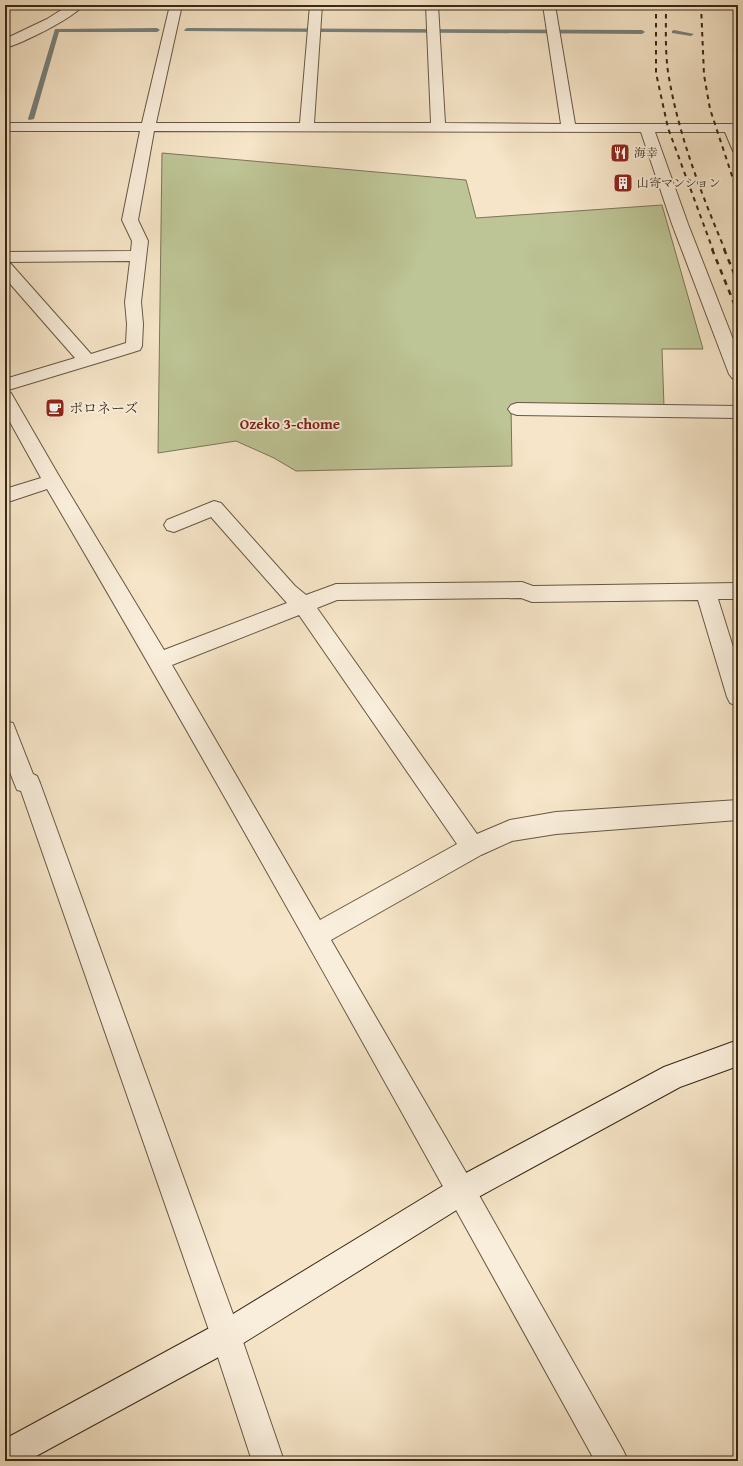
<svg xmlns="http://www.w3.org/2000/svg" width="743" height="1466" font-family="'Gentium Book Plus','Noto Serif JP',serif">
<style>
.green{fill:#bdc495;stroke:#7b7656}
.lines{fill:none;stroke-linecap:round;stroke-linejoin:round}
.stream{fill:#77817c;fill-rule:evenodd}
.street-casing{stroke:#685742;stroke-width:2}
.secondary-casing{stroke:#392816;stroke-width:2}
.street{fill:#f9eedb;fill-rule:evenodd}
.secondary{fill:#f9eedb;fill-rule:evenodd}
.rail-far1{stroke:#392816;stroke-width:2;stroke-dasharray:4.5 4.5;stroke-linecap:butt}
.rail{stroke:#392816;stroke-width:2.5;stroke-dasharray:5.5 5.5;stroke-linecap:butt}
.labels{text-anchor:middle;stroke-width:4;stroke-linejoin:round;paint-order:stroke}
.far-poi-label{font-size:12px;fill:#392816;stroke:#f9eedb;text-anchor:start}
.poi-label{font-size:14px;fill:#392816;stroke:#f9eedb;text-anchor:start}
.neighbourhood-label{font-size:15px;font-weight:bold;fill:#7a1f14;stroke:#f9eedb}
</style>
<rect width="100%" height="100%" fill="#f6e5c8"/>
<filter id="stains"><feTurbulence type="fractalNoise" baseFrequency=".005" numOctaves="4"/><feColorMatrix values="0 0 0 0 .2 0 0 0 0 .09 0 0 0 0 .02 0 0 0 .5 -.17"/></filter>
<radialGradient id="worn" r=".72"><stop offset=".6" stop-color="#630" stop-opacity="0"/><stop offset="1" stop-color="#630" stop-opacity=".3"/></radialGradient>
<!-- green -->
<path class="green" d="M162,153L466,180L476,218L662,205L703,349H662L664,407L511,405L512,466L296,471L274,458L236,441L158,453Z"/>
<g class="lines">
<!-- stream -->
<g class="stream">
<path d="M187,28L642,30L645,32L642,34L185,31L184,30Z"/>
<path d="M55,29L157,28L160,30L157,32H59L34,119L29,120L28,119Z"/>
<path d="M674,30L694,34L691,36L672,33V31Z"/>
</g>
<!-- street casing -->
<g class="street-casing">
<g id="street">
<path d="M69,5H83C74,18 21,44 5,48V39L47,19Z"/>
<path d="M170,5H182L156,123H300L310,5H322L314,123H431L426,5H438L445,123L561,124L543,5H555L575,124H738V152L733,151L725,132H655L688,224L738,352V380L732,378L729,374L672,224L641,132L154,131L138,220L148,241L141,302L143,324L142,346L140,350L124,355L5,391L11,393L59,476L164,650L287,603L211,517L174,532L167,530L164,525L167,520L214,501L221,503L295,586L306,595L336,584L522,582L533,586L738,583V599H718L738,663V706L730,703L727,697L698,600L532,602L521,598L337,600L317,608L477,834L510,820L556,812L738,800V820L556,834L512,841L481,855L331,940L471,1181L623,1450L628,1461H595C415,1135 235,810 47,489L5,503V489L41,478L5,413V379L75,358L5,278V263L11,264L91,354L126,343L127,324L125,302L130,261L5,262V252L131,251L132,241L122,220L140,131H5V123H142ZM299,615L457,844L320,920L172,665Z"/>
<path d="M517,403L738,406V418L517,415L511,413L508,409L511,405Z"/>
<path d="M5,721L13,723L33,774L37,776L40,783L241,1336L284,1461H252L211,1336L21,791L17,790L5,760Z"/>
</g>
</g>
<!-- secondary casing -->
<g class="secondary-casing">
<path id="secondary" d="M738,1040V1066L680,1087L471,1201L237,1347L27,1461H5V1439L215,1325L451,1181L664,1067Z"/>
</g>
<!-- street -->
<use href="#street" class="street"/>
<!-- secondary -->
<use href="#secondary" class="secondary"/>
<!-- rail-far1 -->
<g class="rail-far1">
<path d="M656,5V73L668,128L713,250"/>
<path d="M666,5C666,27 665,50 668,72C678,134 701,193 725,250"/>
<path d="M701,5L704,75L710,109L738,194"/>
</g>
<!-- rail -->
<g class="rail">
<path d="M712,249L738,313"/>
<path d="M724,249L738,283"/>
</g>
</g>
<!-- icons -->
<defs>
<g id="restaurant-square" transform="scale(1)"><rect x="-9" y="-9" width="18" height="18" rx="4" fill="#8f2418" stroke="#f9eedb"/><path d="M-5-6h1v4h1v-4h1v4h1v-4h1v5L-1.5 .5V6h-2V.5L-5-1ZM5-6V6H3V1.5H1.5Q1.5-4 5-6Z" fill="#fff"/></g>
<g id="building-square" transform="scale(1)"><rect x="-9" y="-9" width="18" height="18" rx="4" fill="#8f2418" stroke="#f9eedb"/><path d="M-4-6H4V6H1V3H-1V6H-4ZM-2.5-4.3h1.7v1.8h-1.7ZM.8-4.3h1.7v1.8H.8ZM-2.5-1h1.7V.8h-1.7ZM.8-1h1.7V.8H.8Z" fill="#fff"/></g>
<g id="cafe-square" transform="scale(1)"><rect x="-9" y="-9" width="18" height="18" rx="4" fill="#8f2418" stroke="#f9eedb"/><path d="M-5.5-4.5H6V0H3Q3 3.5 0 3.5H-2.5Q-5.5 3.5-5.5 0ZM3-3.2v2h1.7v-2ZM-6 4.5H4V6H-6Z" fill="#fff"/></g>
</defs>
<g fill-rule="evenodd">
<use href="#restaurant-square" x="620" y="153"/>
<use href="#building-square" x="623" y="183"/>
<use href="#cafe-square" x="55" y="408"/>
</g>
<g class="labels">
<!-- far-poi labels -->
<g class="far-poi-label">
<text x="634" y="157">海幸</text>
<text x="637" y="187">山寄マンション</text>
</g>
<!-- poi labels -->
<g class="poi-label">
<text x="69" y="413">ポロネーズ</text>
</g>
<!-- neighbourhood labels -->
<g class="neighbourhood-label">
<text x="290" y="429">Ozeko 3-chome</text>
</g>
</g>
<!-- margin -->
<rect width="743" height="1466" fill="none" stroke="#f6e5c8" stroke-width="20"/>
<rect x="6" y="6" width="731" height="1454" fill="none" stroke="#392816" stroke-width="2"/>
<rect x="10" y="10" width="723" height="1446" fill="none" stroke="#392816"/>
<rect width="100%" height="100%" filter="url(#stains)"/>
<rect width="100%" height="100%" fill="url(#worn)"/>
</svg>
